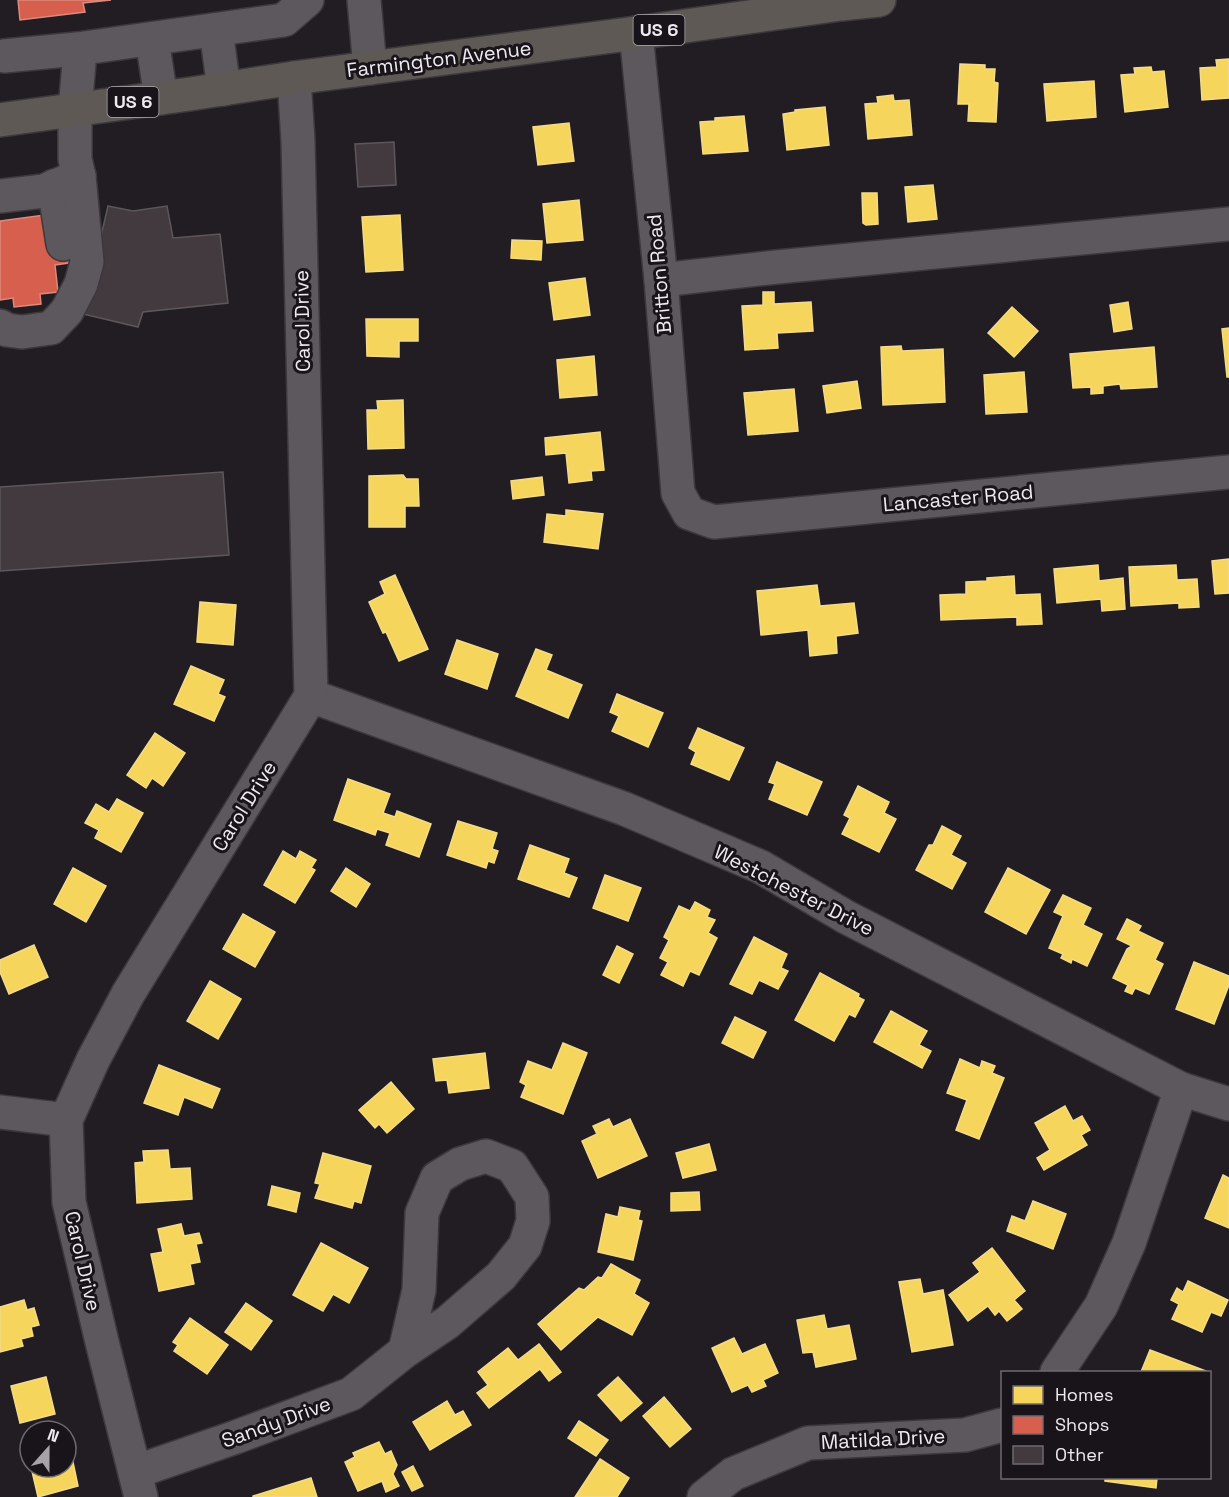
<svg xmlns="http://www.w3.org/2000/svg" width="1229" height="1497" font-family="'Space Grotesk',sans-serif">
<style>
.homes{fill:#f6d55c;stroke:#f4db88;stroke-width:1.5}
.shops{fill:#d6604d;stroke:#de897e;stroke-width:1.5}
.building{fill:#433a3f;stroke:#5b575a;stroke-width:1.5}
.lines{fill:none;stroke-linecap:round;stroke-linejoin:round}
.minor-casing{stroke:#3c383c;stroke-width:36}
.highway-casing{stroke:#3c383c;stroke-width:36}
.minor{stroke:#5c585d;stroke-width:33}
.highway{stroke:#5e5955;stroke-width:33}
.labels{text-anchor:middle;stroke-width:6;stroke-linejoin:round;paint-order:stroke}
.shield{fill:#19131a;stroke:#afaab0;stroke-width:1.5}
.shield-label{font-size:18px;font-weight:bold;fill:#efeaf0}
.street-label{font-size:20px;fill:#efeaf0;stroke:#19131a}
</style>
<rect width="100%" height="100%" fill="#221d22"/>
<!-- homes -->
<g class="homes">
<path d="M1229,59V98L1202,100L1200,68L1217,67L1216,60Z"/>
<path d="M960,64L985,65V69H995L994,82L998,83L996,122L968,121L969,104H958Z"/>
<path d="M1151,67L1152,72L1164,71L1168,107L1125,112L1121,75L1135,74L1134,68Z"/>
<path d="M1094,81L1096,117L1047,121L1044,84Z"/>
<path d="M893,95L894,101L909,100L912,135L868,139L865,104L878,103L877,97Z"/>
<path d="M825,107L829,145L787,150L783,114L795,112V110Z"/>
<path d="M744,116L748,151L703,154L700,122L715,121V118Z"/>
<path d="M569,123L574,161L538,165L533,127Z"/>
<path d="M933,185L937,219L908,222L905,187Z"/>
<path d="M862,193H877L878,224L866,225L863,223Z"/>
<path d="M579,200L583,240L547,243L543,204Z"/>
<path d="M400,215L403,270L366,272L362,217Z"/>
<path d="M512,240L542,241L541,260L511,258Z"/>
<path d="M585,278L590,315L554,320L549,283Z"/>
<path d="M763,292H774V304L811,302L813,331L777,333L778,348L745,350L742,306L763,305Z"/>
<path d="M1128,302L1132,329L1114,332L1110,305Z"/>
<path d="M1012,307L1038,331L1014,357L988,333Z"/>
<path d="M366,319H418V341H399V357L367,356Z"/>
<path d="M1229,328V377H1227L1222,329Z"/>
<path d="M901,346L902,351L943,349L945,402L883,405L881,347Z"/>
<path d="M1154,347L1157,387L1121,389L1120,384L1103,386V393L1091,394V387L1073,388L1070,354Z"/>
<path d="M594,356L597,395L560,398L557,360Z"/>
<path d="M1024,372L1027,412L986,414L984,375Z"/>
<path d="M857,381L861,408L827,413L823,386Z"/>
<path d="M794,389L798,431L748,435L744,393Z"/>
<path d="M403,400L404,448L368,449L367,410H378L377,401Z"/>
<path d="M600,432L604,470L591,471L592,480L569,483L566,453L546,455L545,438Z"/>
<path d="M403,475L406,479H418L419,506H405V527H369V476Z"/>
<path d="M542,477L544,495L513,499L511,481Z"/>
<path d="M566,510L603,514L598,549L544,542L547,514L566,516Z"/>
<path d="M1229,559V593L1215,594L1212,561Z"/>
<path d="M1098,565L1099,581L1123,578L1125,609L1102,611L1101,599L1057,603L1054,569Z"/>
<path d="M1176,565L1177,580L1197,579L1199,607L1179,608V603L1131,606L1129,567Z"/>
<path d="M395,575L428,649L399,661L386,632L383,633L369,602L385,594L380,582Z"/>
<path d="M1014,576L1015,595L1040,594L1042,624L1017,625V617L941,620L940,595L966,594V582L987,581V578Z"/>
<path d="M817,585L820,606L854,603L858,633L836,636L837,653L810,656L808,630L761,635L757,591Z"/>
<path d="M200,602L236,605L233,645L197,642Z"/>
<path d="M457,640L498,654L487,689L445,674Z"/>
<path d="M536,649L552,655L546,670L582,685L568,718L516,696Z"/>
<path d="M191,666L224,680L218,694L225,697L214,721L174,704Z"/>
<path d="M617,694L663,713L648,747L612,731L619,716L610,712Z"/>
<path d="M698,728L744,748L729,780L691,764L696,752L689,748Z"/>
<path d="M155,733L185,753L163,786L152,778L146,788L127,775Z"/>
<path d="M777,762L822,782L807,815L769,799L775,784L769,782Z"/>
<path d="M348,779L390,794L383,813L395,817L397,811L431,824L419,857L386,845L390,833L377,829L375,835L334,820Z"/>
<path d="M858,786L889,802L884,813L896,819L879,852L842,834L850,818L844,815Z"/>
<path d="M117,799L143,813L121,852L95,838L99,830L85,823L96,804L109,812Z"/>
<path d="M458,821L497,833L492,849L498,851L494,863L488,861L486,868L447,855Z"/>
<path d="M942,826L961,836L951,855L966,863L952,889L916,870L929,845H933Z"/>
<path d="M530,845L569,859L564,873L577,878L569,897L518,879Z"/>
<path d="M283,851L296,859L300,851L316,860L311,868L315,870L295,903L264,885Z"/>
<path d="M73,868L106,886L86,922L54,904Z"/>
<path d="M346,868L370,884L356,907L331,891Z"/>
<path d="M1008,868L1050,890L1026,934L985,912Z"/>
<path d="M605,875L641,888L628,921L593,908Z"/>
<path d="M1063,895L1091,908L1083,925L1102,934L1087,966L1072,959L1071,963L1061,958L1063,954L1049,948L1063,916L1054,912Z"/>
<path d="M695,902L710,910L707,917L715,920L708,933L717,938L699,975L690,971L683,986L661,975L668,962L660,958L669,940L664,937L679,906L690,911Z"/>
<path d="M243,914L275,932L255,967L223,949Z"/>
<path d="M1127,919L1141,926L1138,931L1163,943L1155,960L1163,964L1149,994L1135,988L1132,994L1125,991L1128,985L1113,978L1127,949L1132,946L1117,939Z"/>
<path d="M754,937L787,954L781,968L788,971L778,989L759,980L752,994L730,984Z"/>
<path d="M34,945L48,977L9,994L0,972V960Z"/>
<path d="M617,946L633,954L619,983L603,975Z"/>
<path d="M1194,962L1229,976V985L1214,1024L1176,1009Z"/>
<path d="M820,973L859,994L858,997L864,1000L855,1017L849,1014L834,1041L795,1020Z"/>
<path d="M210,981L241,999L218,1039L187,1021Z"/>
<path d="M891,1011L927,1031L919,1045L931,1051L922,1068L874,1042Z"/>
<path d="M735,1017L766,1032L753,1058L722,1043Z"/>
<path d="M563,1043L587,1053L563,1114L521,1097L526,1085L520,1082L528,1061L552,1070Z"/>
<path d="M485,1053L489,1088L449,1093L447,1080L436,1081L433,1059Z"/>
<path d="M960,1059L980,1068L982,1061L995,1066L992,1073L1004,1078L979,1139L956,1130L967,1100L947,1093Z"/>
<path d="M159,1065L220,1089L212,1108L184,1097L178,1115L144,1103Z"/>
<path d="M391,1082L414,1109L387,1133L379,1124L375,1128L359,1110Z"/>
<path d="M1065,1106L1073,1121L1082,1116L1090,1130L1081,1135L1087,1145L1044,1170L1037,1158L1050,1150L1035,1123Z"/>
<path d="M609,1119L613,1127L630,1119L647,1156L598,1178L582,1141L597,1134L593,1126Z"/>
<path d="M709,1144L716,1170L683,1178L676,1153Z"/>
<path d="M168,1150L170,1169L190,1168L192,1199L137,1203L135,1163L144,1162L143,1151Z"/>
<path d="M323,1153L371,1166L361,1203L354,1201L352,1208L315,1198L320,1184L315,1183Z"/>
<path d="M1223,1175L1229,1178V1228L1205,1218Z"/>
<path d="M272,1186L300,1193L296,1212L268,1205Z"/>
<path d="M699,1192L700,1210L671,1211V1193Z"/>
<path d="M1033,1201L1066,1214L1053,1249L1007,1231L1012,1216L1025,1221Z"/>
<path d="M620,1207L640,1211L638,1220L642,1221L633,1260L598,1252L606,1214L618,1217Z"/>
<path d="M181,1224L184,1236L199,1233L202,1243L196,1244L200,1262L190,1264L194,1284L159,1291L151,1254L163,1252L158,1229Z"/>
<path d="M321,1243L368,1268L349,1303L333,1294L323,1311L293,1295Z"/>
<path d="M992,1248L1025,1291L1014,1300L1022,1309L1007,1321L999,1311L995,1315L988,1306L968,1321L949,1295L980,1272L973,1263Z"/>
<path d="M611,1264L640,1280L634,1294L649,1303L632,1335L598,1317L561,1350L538,1324L579,1288L584,1290L598,1277L602,1278Z"/>
<path d="M920,1279L923,1294L943,1290L953,1345L912,1352L899,1282Z"/>
<path d="M1188,1281L1228,1300L1221,1316L1211,1312L1202,1332L1172,1319L1179,1304L1171,1300L1177,1288L1183,1292Z"/>
<path d="M24,1300L27,1310L34,1308L39,1325L31,1327L33,1336L21,1339L23,1346L0,1352V1307Z"/>
<path d="M246,1303L272,1321L251,1350L225,1332Z"/>
<path d="M824,1315L827,1329L849,1325L856,1359L816,1367L813,1352L803,1353L797,1320Z"/>
<path d="M190,1318L228,1345L207,1374L174,1351L178,1345L173,1342Z"/>
<path d="M734,1338L742,1354L765,1344L778,1373L763,1380L766,1386L752,1392L748,1385L732,1392L712,1348Z"/>
<path d="M539,1344L561,1372L549,1381L540,1369L489,1408L477,1393L488,1385L478,1372L508,1348L518,1360Z"/>
<path d="M1150,1350L1206,1371L1205,1372H1141Z"/>
<path d="M46,1377L55,1414L20,1423L11,1386Z"/>
<path d="M618,1377L642,1403L621,1421L598,1395Z"/>
<path d="M664,1397L691,1429L670,1447L643,1416Z"/>
<path d="M447,1401L455,1415L463,1411L471,1425L430,1450L413,1422Z"/>
<path d="M579,1421L608,1440L596,1456L568,1438Z"/>
<path d="M379,1442L385,1454L391,1451L397,1465L393,1474L399,1486L386,1492L382,1481L358,1491L345,1462L355,1457L353,1453Z"/>
<path d="M70,1448L78,1486L38,1497L31,1467H66V1449Z"/>
<path d="M600,1459L629,1478L617,1497H575Z"/>
<path d="M413,1466L423,1486L412,1491L402,1472Z"/>
<path d="M311,1478L317,1497H253V1496Z"/>
<path d="M1105,1478H1157L1156,1488L1105,1481Z"/>
</g>
<!-- shops -->
<g class="shops">
<path d="M18,0H111L83,3L85,12L20,20Z"/>
<path d="M52,214L77,262L55,265L58,292L40,294L41,304L14,307L13,298L0,300V221Z"/>
</g>
<!-- building -->
<g class="building">
<path d="M394,142L396,185L358,187L355,144Z"/>
<path d="M108,206L133,211L167,206L173,238L220,234L228,303L143,312L138,327L83,314Z"/>
<path d="M223,472L229,555L0,571V487Z"/>
</g>
<g class="lines">
<!-- minor casing -->
<g class="minor-casing">
<g id="minor">
<path d="M364,0L370,68"/>
<path d="M216,30L224,89"/>
<path d="M636,33L661,280L678,493L689,513L714,522L1229,472"/>
<path d="M152,39L161,98"/>
<path d="M4,56L77,49L284,20L307,0"/>
<path d="M54,186L63,244"/>
<path d="M0,196L44,191L79,176"/>
<path d="M661,280L777,267L1229,224"/>
<path d="M0,326L7,330L22,332L51,328L67,311L81,284L87,262L79,176L75,159V110L79,63L77,49"/>
<path d="M311,696L625,809L761,867L846,917L1181,1089L1229,1104"/>
<path d="M0,1112L66,1120"/>
<path d="M1057,1372L1101,1306L1129,1243L1181,1089"/>
<path d="M135,1472L236,1437L351,1394L405,1351L448,1322L501,1276L525,1246L533,1221L532,1197L512,1166L486,1156L460,1164L437,1178L422,1213L419,1290L405,1351"/>
<path d="M141,1497L102,1342L69,1202L66,1120L93,1060L128,994L311,696L298,141L294,78"/>
<path d="M704,1497L733,1474L808,1443L965,1435L1002,1425"/>
</g>
</g>
<!-- highway casing -->
<g class="highway-casing">
<path id="highway" d="M0,120L190,94L294,78L636,33L841,4L879,0"/>
</g>
<!-- minor -->
<use href="#minor" class="minor"/>
<!-- highway -->
<use href="#highway" class="highway"/>
</g>
<g class="labels">
<!-- shield labels -->
<g class="shield">
<rect x="633.5" y="15" width="51" height="30" rx="4.5"/>
<rect x="107.5" y="87" width="51" height="30" rx="4.5"/>
</g>
<g class="shield-label">
<text x="659" y="36">US 6</text>
<text x="133" y="108">US 6</text>
</g>
<!-- street labels -->
<g class="street-label">
<text transform="translate(439 59) rotate(-7)" y="7">Farmington Avenue</text>
<text transform="translate(659 274) rotate(-95)" y="7">Britton Road</text>
<text transform="translate(302 321) rotate(-91)" y="7">Carol Drive</text>
<text transform="translate(958 498) rotate(-5)" y="7">Lancaster Road</text>
<text transform="translate(244 806) rotate(-58)" y="7">Carol Drive</text>
<text transform="translate(794 890) rotate(27)" y="7">Westchester Drive</text>
<text transform="translate(83 1261) rotate(77)" y="7">Carol Drive</text>
<text transform="translate(276 1422) rotate(-20)" y="7">Sandy Drive</text>
<text transform="translate(883 1439) rotate(-3)" y="7">Matilda Drive</text>
</g>
</g>
<!-- legend -->
<rect x="1001" y="1371" width="210" height="108" fill="#19131a" stroke="#6f6970" stroke-width="1.5"/>
<rect x="1013" y="1386" width="30" height="18" fill="#f6d55c" stroke="#6f6970" stroke-width="1.5"/>
<text x="1055" y="1401" font-size="18" fill="#efeaf0">Homes</text>
<rect x="1013" y="1416" width="30" height="18" fill="#d6604d" stroke="#6f6970" stroke-width="1.5"/>
<text x="1055" y="1431" font-size="18" fill="#efeaf0">Shops</text>
<rect x="1013" y="1446" width="30" height="18" fill="#433a3f" stroke="#6f6970" stroke-width="1.5"/>
<text x="1055" y="1461" font-size="18" fill="#efeaf0">Other</text>
<!-- north arrow -->
<g transform="translate(48 1449) rotate(21)"><circle r="28" fill="#19131a" stroke="#6f6970" stroke-width="1.5"/>
<path d="M0-4.5L10 22L0 15L-10 22Z" fill="#a7a2a8"/>
<text y="-9" font-size="16" font-weight="bold" text-anchor="middle" fill="#efeaf0">N</text>
</g>
</svg>
